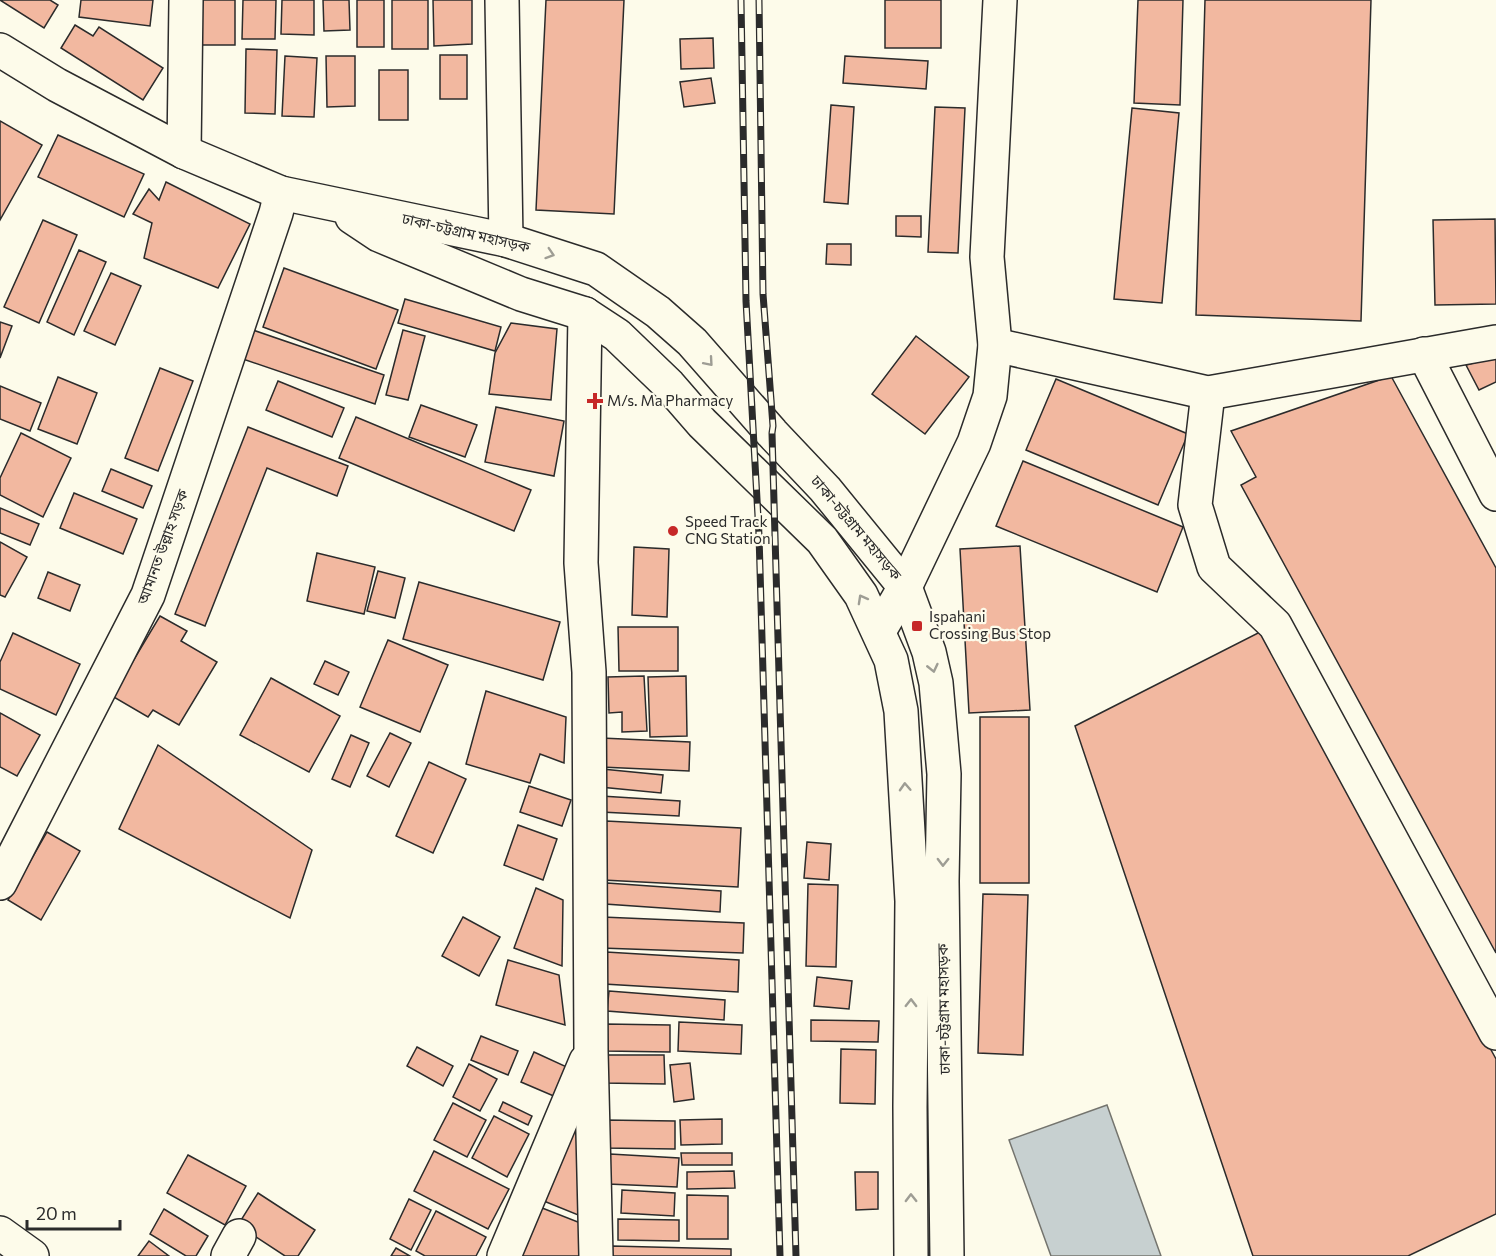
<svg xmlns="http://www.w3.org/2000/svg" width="1496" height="1256" font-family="Commissioner,'Noto Sans Bengali',sans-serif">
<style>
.water{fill:#c7d0d0;stroke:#74746e;stroke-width:1.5}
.building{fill:#f2b8a0;stroke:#2b2b2b;stroke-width:1.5}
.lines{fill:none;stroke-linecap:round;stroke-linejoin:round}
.minor-casing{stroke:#2b2b2b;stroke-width:36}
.highway-casing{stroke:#2b2b2b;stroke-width:36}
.minor{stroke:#fdfbea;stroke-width:33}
.highway{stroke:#fdfbea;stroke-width:33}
.rail-casing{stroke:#2b2b2b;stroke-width:7}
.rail{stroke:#fdfbea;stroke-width:4.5;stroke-dasharray:14;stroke-linecap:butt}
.oneway{stroke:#9e9d94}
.poi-dot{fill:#c62828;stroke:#fdfbea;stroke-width:2}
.labels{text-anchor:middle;stroke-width:4.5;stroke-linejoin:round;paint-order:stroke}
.street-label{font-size:15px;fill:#2b2b2b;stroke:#fdfbea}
.poi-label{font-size:15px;fill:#2b2b2b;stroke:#fdfbea;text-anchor:start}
</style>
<rect width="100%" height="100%" fill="#fdfbea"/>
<!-- water -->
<path class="water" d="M1107,1105L1161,1256H1051L1009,1140Z"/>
<!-- building -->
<g class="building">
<path d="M0,0H50L58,5L44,28Z"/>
<path d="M81,0H153L150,26L79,17Z"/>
<rect x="202" y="0" width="33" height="45"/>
<path d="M243,0H276L275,39H242Z"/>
<path d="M282,0H314V35L281,34Z"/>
<path d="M323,0H349L350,30L324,31Z"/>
<rect x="357" y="0" width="27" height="47"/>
<rect x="392" y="0" width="36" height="49"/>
<path d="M433,0H472V44L434,46Z"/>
<path d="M546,0H624L614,214L536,210Z"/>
<rect x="885" y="0" width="56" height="48"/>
<path d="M1138,0H1183L1180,105L1134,103Z"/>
<path d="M1205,0H1371L1361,321L1196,315Z"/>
<path d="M75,25L93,36L99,27L163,68L143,100L61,48Z"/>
<path d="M713,38L714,68L681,69L680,39Z"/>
<path d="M246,49L277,50L275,114L245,113Z"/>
<rect x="440" y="55" width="27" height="44"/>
<path d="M285,56L317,58L314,117L282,116Z"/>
<path d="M326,56H355V106L327,107Z"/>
<path d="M845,56L928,61L926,89L843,83Z"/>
<rect x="379" y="70" width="29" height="50"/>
<path d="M711,78L715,103L684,107L680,82Z"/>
<path d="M831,105L854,107L848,204L824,202Z"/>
<path d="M935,107L965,108L958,253L928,252Z"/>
<path d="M1132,108L1179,113L1162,303L1114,299Z"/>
<path d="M0,121L42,145L0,220Z"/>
<path d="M58,135L144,174L124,217L38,177Z"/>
<path d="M166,182L250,224L218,288L144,258L152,223L133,214L149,189L159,200Z"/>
<path d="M896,216H921V237L896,236Z"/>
<path d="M1495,219L1496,304L1435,305L1433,220Z"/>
<path d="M43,220L77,235L39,323L4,307Z"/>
<path d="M827,244H851V265L826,264Z"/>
<path d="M79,250L106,262L74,335L47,322Z"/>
<path d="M284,268L398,310L376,369L263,327Z"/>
<path d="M111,273L141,286L115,345L84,331Z"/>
<path d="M405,299L501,327L495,351L398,323Z"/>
<path d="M0,322L12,326L0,358Z"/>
<path d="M511,323L557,329L551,400L489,394L495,353Z"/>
<path d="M250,329L384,375L375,404L240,358Z"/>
<path d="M403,330L425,336L408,400L386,395Z"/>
<path d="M916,336L969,377L925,434L872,394Z"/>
<path d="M1496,357V382L1479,390L1466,365Z"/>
<path d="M160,368L193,381L158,471L125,458Z"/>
<path d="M1391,376L1496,568V953L1241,485L1256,477L1231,431Z"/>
<path d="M58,377L97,393L77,444L38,429Z"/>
<path d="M1056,379L1188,434L1158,505L1026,450Z"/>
<path d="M278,381L344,408L332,437L266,410Z"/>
<path d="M0,386L41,403L30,431L0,419Z"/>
<path d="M421,405L477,425L465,457L409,437Z"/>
<path d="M496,407L564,421L554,476L485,462Z"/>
<path d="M356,417L531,490L514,531L339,458Z"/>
<path d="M248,427L348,466L337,496L267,468L205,626L175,614Z"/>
<path d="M21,433L71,458L43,517L0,495V478Z"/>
<path d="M1023,461L1183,527L1157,592L996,526Z"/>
<path d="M111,469L152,486L143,508L102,491Z"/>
<path d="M74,493L137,519L123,554L60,528Z"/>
<path d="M0,508L39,524L30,545L0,533Z"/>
<path d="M0,542L27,557L5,597L0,595Z"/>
<path d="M1020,546L1030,710L969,713L960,549Z"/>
<path d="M634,547L669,549L667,617L632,615Z"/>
<path d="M317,553L375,567L364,614L307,601Z"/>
<path d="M378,571L405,578L395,618L367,611Z"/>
<path d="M48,572L80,585L70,611L38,598Z"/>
<path d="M419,582L560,622L543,680L403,639Z"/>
<path d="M160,616L187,631L181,641L217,662L179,725L153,710L148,717L112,696Z"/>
<path d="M618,627H678V671H619Z"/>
<path d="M1262,631L1496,1059V1214L1408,1256H1253L1075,726Z"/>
<path d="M13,633L80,664L56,715L0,689V662Z"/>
<path d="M388,640L448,665L420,732L360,707Z"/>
<path d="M325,661L349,672L338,695L314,684Z"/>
<path d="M644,676L647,731L622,732V712L609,713L608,677Z"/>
<path d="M686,676L687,736L650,737L648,677Z"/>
<path d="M271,678L340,716L309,772L240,735Z"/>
<path d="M486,691L566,717L564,763L540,754L530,783L466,764Z"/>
<path d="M0,713L40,735L17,776L0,767Z"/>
<rect x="980" y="717" width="49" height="166"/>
<path d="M390,733L411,743L389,787L367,776Z"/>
<path d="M351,735L369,743L350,787L332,779Z"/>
<path d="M601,738L690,742L689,771L601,767Z"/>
<path d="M158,745L312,850L290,918L119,829Z"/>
<path d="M429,762L466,779L433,853L396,836Z"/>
<path d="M602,769L663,775L661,793L600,787Z"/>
<path d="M529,786L571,800L562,826L520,812Z"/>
<path d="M601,796L680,801L679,816L601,812Z"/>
<path d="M606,821L741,828L738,887L603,880Z"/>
<path d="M518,825L557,839L543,880L504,865Z"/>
<path d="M47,832L80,851L41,920L8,900Z"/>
<path d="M807,842L831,844L829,880L804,878Z"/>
<path d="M607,883L721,891L720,912L605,904Z"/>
<path d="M808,884L838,885L836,967L806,966Z"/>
<path d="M536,888L563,900L562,966L514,948Z"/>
<path d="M983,894L1028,895L1023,1055L978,1053Z"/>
<path d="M463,917L500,937L479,976L442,956Z"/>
<path d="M602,917L744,923L743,953L601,948Z"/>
<path d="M606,952L739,960L738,992L604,984Z"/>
<path d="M508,960L559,975L565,1025L496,1005Z"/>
<path d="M817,977L852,981L849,1009L814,1006Z"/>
<path d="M609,991L725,1000L724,1020L607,1011Z"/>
<path d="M811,1020L879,1021L878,1042L811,1041Z"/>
<path d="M679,1022L742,1025L741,1054L678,1051Z"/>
<path d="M605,1024L670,1025V1052L605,1051Z"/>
<path d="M481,1036L518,1051L508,1075L471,1060Z"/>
<path d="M417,1047L453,1066L443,1086L407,1066Z"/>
<path d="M841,1049L876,1050L875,1104L840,1103Z"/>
<path d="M534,1052L569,1068L556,1097L521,1082Z"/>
<path d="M604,1055H664L665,1084L603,1083Z"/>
<path d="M690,1063L694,1099L674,1102L670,1065Z"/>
<path d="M469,1064L497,1079L480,1111L453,1097Z"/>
<path d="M503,1102L532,1116L528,1125L499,1111Z"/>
<path d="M453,1103L486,1120L467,1157L434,1140Z"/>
<path d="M583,1103V1217L534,1197Z"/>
<path d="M494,1116L529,1134L507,1177L472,1158Z"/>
<path d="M722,1119V1144L681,1145L680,1120Z"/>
<path d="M604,1120L675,1121V1149L604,1148Z"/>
<path d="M434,1151L509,1189L488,1229L414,1191Z"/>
<path d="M681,1153H732V1165H682Z"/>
<path d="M610,1154L679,1158L677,1187L608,1184Z"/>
<path d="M188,1155L246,1186L225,1225L167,1193Z"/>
<path d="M734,1171L735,1188L687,1189V1172Z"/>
<path d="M855,1172H878V1209L856,1210Z"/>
<path d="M622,1190L675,1193L674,1216L621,1213Z"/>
<path d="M258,1193L315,1230L298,1256H285L238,1225Z"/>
<path d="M687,1195L728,1196V1239H687Z"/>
<path d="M409,1199L431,1210L411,1250L390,1239Z"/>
<path d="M532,1204L583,1224L582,1256H513Z"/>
<path d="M164,1209L208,1236L196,1256H186L150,1234Z"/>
<path d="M436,1211L486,1237L476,1256H425L416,1251Z"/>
<path d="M618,1219L679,1220V1241L618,1240Z"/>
<path d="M149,1241L169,1256H138Z"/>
<path d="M612,1246L731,1249V1256H612Z"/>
<path d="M396,1248L410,1256H391Z"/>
</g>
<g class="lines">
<!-- minor casing -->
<g class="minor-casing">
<g id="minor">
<path d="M502,0L506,240"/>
<path d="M184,152L186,0"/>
<path d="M585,314L581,563L589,672L591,1051L596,1256"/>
<path d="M995,345L1208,393L1496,342"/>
<path d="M1424,354L1496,494"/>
<path d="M1208,393L1195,505L1214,567L1275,625L1496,1033"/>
<path d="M879,631L905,587L974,443L990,396L995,345L987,257L1000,0"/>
<path d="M0,883L148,595L276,213L281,193"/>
<path d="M0,1233L32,1256"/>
<path d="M228,1256L239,1236"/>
<path d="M504,1256L586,1061"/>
</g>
</g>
<!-- highway casing -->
<g class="highway-casing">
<g id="highway">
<path d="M0,50L57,85L184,152L281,193L506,240L596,269L658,312L692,342L772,433L825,489L905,587L929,652L936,683L944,774L942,881L947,1256"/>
<path d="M352,217L379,235L521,294L585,314L617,335L669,385L702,423L822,540L861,595L891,660L901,711L912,901L910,1107L911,1256"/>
</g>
</g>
<!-- minor -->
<use href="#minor" class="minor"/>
<!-- highway -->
<use href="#highway" class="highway"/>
<!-- rail casing -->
<g class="rail-casing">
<g id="rail">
<path d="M741,0L746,301L759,535L780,1256"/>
<path d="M759,0L763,294L773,426L772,433L796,1256"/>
</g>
</g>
<!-- rail -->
<use href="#rail" class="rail"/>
</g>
<!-- one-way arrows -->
<defs><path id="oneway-chevron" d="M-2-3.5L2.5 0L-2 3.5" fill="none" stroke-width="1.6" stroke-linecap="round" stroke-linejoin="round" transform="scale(1.5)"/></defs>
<g class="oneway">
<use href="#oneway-chevron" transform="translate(550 254) rotate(18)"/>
<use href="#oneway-chevron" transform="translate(709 362) rotate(49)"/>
<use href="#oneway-chevron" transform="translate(862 599) rotate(-119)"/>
<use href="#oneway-chevron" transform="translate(933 668) rotate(77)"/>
<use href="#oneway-chevron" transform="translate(905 787) rotate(-93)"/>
<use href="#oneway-chevron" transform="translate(943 862) rotate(91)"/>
<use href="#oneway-chevron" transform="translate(911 1003) rotate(-89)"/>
<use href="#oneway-chevron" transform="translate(911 1198) rotate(-91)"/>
</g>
<!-- markers -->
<g class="poi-dot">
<path d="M592 392h6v6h6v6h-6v6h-6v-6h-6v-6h6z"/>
<circle cx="673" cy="531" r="6"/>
<rect x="911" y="620" width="12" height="12" rx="3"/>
</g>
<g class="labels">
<!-- street labels -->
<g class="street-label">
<text transform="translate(466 233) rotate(13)" y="5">ঢাকা-চট্টগ্রাম মহাসড়ক</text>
<text transform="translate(856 528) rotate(50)" y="5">ঢাকা-চট্টগ্রাম মহাসড়ক</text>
<text transform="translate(163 547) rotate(-70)" y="5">আমানত উল্লাহ সড়ক</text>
<text transform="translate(944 1009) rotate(-91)" y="5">ঢাকা-চট্টগ্রাম মহাসড়ক</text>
</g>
<!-- poi labels -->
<g class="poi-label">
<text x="607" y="406">M/s. Ma Pharmacy</text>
<text x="685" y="527">Speed Track<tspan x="685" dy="17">CNG Station</tspan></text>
<text x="929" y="622">Ispahani<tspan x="929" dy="17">Crossing Bus Stop</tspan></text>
</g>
</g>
<!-- scale -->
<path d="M27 1220v9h93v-9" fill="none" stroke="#2b2b2b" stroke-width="3"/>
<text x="36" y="1220" font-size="18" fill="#2b2b2b" stroke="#fdfbea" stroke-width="4.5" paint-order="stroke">20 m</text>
</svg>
